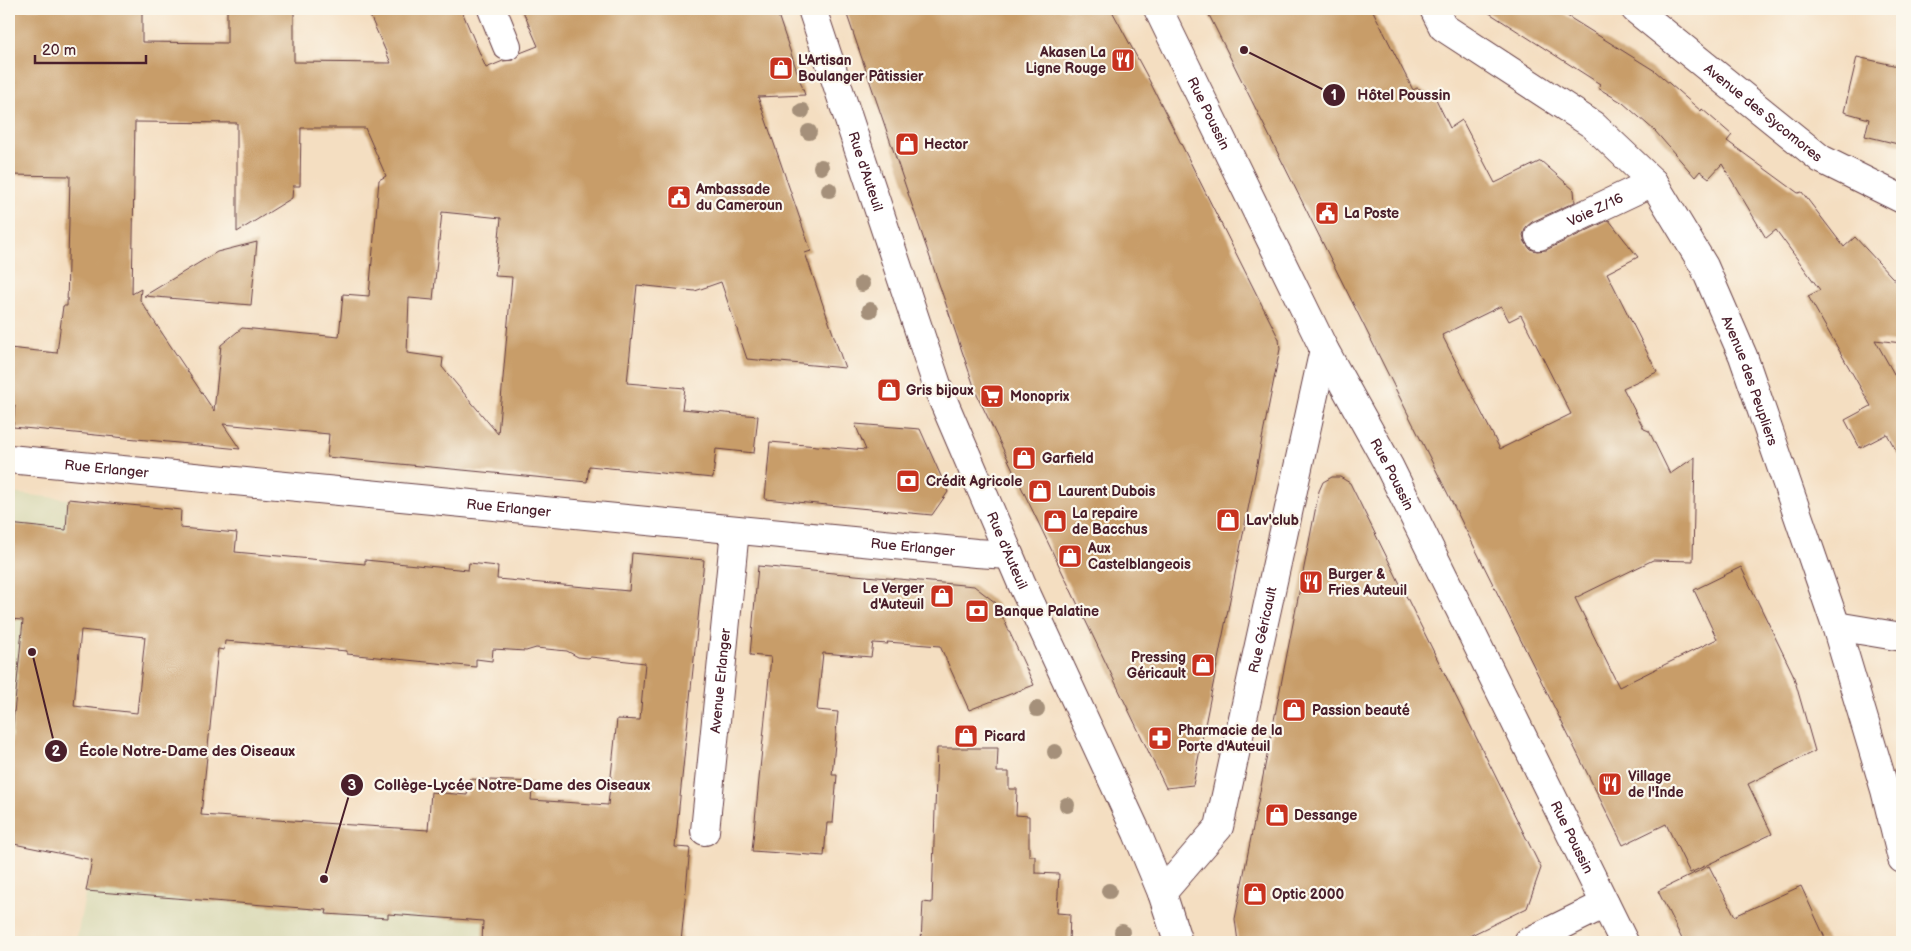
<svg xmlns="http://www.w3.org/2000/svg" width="1911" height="951" font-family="'Balsamiq Sans',sans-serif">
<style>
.built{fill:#deddbb}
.building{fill:#c89d69;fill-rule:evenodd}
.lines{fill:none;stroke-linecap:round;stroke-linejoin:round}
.minor-casing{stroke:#643c42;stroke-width:30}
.minor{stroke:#fff;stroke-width:28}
.tree{fill:#a5907a}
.labels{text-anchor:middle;stroke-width:4.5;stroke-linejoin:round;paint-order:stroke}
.poi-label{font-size:14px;font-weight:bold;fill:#4a1f2b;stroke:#fbf7ec;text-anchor:start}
.street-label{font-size:14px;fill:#4a1f2b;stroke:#fbf7ec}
.leader{fill:none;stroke:#4a1f2b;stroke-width:2}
.callout-dot{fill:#4a1f2b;stroke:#fbf7ec;stroke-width:2}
.mark-label{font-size:15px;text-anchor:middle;font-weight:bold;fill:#fff}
.callout-label{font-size:15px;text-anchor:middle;font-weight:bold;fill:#4a1f2b;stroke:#fbf7ec;stroke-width:4.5;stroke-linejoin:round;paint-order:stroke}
</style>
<rect width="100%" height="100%" fill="#fbf7ec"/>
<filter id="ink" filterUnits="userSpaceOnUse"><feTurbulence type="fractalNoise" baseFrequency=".02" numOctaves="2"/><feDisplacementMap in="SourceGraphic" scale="10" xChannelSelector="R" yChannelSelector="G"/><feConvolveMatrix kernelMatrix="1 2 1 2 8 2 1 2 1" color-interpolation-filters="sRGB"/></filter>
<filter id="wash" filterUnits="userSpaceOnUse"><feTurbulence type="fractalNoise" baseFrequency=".0096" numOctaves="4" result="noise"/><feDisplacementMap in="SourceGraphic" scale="20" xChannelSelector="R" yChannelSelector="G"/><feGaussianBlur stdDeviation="1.12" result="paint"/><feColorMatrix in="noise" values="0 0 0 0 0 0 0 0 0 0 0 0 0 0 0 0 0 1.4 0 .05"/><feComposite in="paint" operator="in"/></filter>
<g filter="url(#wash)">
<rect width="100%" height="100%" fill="#f4dec1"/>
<!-- built -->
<g class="built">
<path d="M9,493L68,499L43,804L9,802Z"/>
<path d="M102,808L562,839L555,942H76Z"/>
</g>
<g id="blocks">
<!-- building -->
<g class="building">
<path d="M9,9H142V42L227,43V9H294V62L391,63L367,9H461L486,68L503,61L513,60L520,53L538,46L522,9H776L805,95L758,97L811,251L805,253L845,368L747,359L721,282L695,291L637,285L627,383L685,388L682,409L758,416L754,453L716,449L713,478L589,466L587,482L327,457L329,434L223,424L240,449L13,427L15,405H9V348L57,353L63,306H67L70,176L9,175ZM135,122L237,123V232L292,198L293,186H300L301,128H365L386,176L379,180L369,296L343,294L339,337L242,328L221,345L214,411L140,300L141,289L132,294ZM442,212L501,218L495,276L512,277L498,434L442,367L443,358L407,353L409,298L433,300Z"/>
<path d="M845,9H1111L1146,74L1279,339L1280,349L1193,785L1166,788L977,395Z"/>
<path d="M1206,9H1372L1413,90L1417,88L1434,95L1450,128L1462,120L1495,183L1541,161L1574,190L1575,202L1532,222L1526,227L1523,235L1525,242L1530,249L1537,251L1546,250L1609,220L1638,257L1607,273L1657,372L1623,388L1644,429L1649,431L1670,474L1695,457L1693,561L1653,560L1575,598L1619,687L1717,639L1694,590L1741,567L1793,674L1815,751L1748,784L1772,834L1690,873L1666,824L1623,845ZM1501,306L1509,321L1521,315L1571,414L1500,449L1442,335Z"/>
<path d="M1483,9H1556L1655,71L1701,111L1702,109L1732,135L1727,141L1798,193L1802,192L1844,247L1855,237L1902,288V343L1875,340L1902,388V461L1887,434L1860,448L1845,420L1871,406L1808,296L1820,290L1776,230L1766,238L1722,164L1709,178L1700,171L1695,177L1655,131L1623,103L1598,88L1600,84Z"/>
<path d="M1857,57L1902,67V145L1865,136L1869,119L1844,112Z"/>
<path d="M257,242L251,305L144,296L217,252Z"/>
<path d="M855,424L920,429L948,492L932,515L765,499L770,442L866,450Z"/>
<path d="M1332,477H1340L1350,483L1541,868L1527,908L1457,942H1238L1235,919L1319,491L1323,482Z"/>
<path d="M68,499L181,510L180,528L237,533L235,552L365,564V560L468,570L469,563L498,566L497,579L629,591L632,553L704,560L675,847L690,848L681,942H482L483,921L388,914V918L326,914L327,910L86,891L92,860L9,843V764L23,620L9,619V524L66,530ZM81,630L145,637L137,713L74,706ZM225,641L347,651V654L476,667V659L492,661L493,649L526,651L536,648L567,651L578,657L588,658L591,657L645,663L640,720L617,719L608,805L531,800L533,782L469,779L467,795L431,792L428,830L201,815L218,649L224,650Z"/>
<path d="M758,566L974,586L996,603L1034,685L969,710L940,646L887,642L888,644L873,643L871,657L823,653L817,710L838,712L832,775H837L833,823H827L824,856L752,851L771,657L750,655Z"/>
<path d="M937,748H998L997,772H1009V789H1017L1016,815L1029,816V856H1035V873L1059,874L1057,913L1070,914L1069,942H921L923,902L932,903Z"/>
<path d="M1709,866L1735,916L1801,886L1827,942H1680L1683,941L1658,891Z"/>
</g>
</g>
</g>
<g filter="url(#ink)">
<use href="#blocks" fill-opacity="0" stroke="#643c42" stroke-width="1"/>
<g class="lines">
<!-- minor casing -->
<g class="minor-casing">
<g id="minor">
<path d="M492,9L507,46"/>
<path id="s1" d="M812,9L939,391L1021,582L1137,833L1162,893L1178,942"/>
<path id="s2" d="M1158,9L1324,349L1389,466L1624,942"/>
<path id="s3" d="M1434,9L1443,27L1593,125L1653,182L1704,266L1743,356L1836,626L1885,790L1902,859"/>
<path id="s4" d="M1635,9L1821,159L1902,199"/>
<path id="s5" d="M1539,236L1653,182"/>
<path id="s6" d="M9,459L976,553L1009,555"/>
<path d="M1836,626L1902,637"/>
<path id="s7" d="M705,831L735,530"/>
<path id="s8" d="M1162,893L1219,827L1324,349"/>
<path d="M1528,942L1605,904"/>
</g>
</g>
<!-- minor -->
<use href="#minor" class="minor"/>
</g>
<!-- trees -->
<g class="tree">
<circle cx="802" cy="111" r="8"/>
<circle cx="809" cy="132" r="8"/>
<circle cx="821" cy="167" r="8"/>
<circle cx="829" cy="190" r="8"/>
<circle cx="862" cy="284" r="8"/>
<circle cx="870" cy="310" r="8"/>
<circle cx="1037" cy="709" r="8"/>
<circle cx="1055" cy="752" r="8"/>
<circle cx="1067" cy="805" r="8"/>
<circle cx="1109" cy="891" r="8"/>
<circle cx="1122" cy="932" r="8"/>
</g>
</g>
<!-- icons -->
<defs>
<g id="restaurant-square" transform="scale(1.25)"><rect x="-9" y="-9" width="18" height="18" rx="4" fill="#c8321e" stroke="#fbf7ec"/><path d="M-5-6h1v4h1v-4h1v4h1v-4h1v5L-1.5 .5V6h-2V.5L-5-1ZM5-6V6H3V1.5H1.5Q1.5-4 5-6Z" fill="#fff"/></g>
<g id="shop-square" transform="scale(1.25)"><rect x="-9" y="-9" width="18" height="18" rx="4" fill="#c8321e" stroke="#fbf7ec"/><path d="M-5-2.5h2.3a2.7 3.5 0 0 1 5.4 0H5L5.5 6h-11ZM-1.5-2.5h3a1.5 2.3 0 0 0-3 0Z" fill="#fff"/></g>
<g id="civic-square" transform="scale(1.25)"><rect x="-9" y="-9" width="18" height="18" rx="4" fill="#c8321e" stroke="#fbf7ec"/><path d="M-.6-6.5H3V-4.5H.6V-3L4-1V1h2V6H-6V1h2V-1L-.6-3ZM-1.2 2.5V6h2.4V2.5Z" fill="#fff"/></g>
<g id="supermarket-square" transform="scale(1.25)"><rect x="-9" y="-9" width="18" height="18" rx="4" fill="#c8321e" stroke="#fbf7ec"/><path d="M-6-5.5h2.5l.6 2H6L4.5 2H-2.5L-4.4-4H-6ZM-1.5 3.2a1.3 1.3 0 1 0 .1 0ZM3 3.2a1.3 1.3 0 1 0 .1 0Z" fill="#fff"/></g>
<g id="bank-square" transform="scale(1.25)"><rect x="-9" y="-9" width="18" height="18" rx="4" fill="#c8321e" stroke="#fbf7ec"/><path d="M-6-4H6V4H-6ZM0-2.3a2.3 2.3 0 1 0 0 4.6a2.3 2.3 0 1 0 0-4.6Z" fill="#fff"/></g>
<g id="pharmacy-square" transform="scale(1.25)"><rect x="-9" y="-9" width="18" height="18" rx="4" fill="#c8321e" stroke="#fbf7ec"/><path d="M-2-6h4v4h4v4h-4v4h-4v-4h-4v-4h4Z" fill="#fff"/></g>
</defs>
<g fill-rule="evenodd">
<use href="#restaurant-square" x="1123" y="60"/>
<use href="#shop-square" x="781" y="68"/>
<use href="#shop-square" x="907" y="144"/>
<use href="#civic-square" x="679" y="197"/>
<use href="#civic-square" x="1327" y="213"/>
<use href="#shop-square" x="889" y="390"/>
<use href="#supermarket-square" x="992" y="396"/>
<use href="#shop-square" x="1024" y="458"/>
<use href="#bank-square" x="908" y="481"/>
<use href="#shop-square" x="1040" y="491"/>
<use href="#shop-square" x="1228" y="520"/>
<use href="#shop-square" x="1055" y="521"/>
<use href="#shop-square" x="1070" y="556"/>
<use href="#restaurant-square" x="1311" y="582"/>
<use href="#shop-square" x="942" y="596"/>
<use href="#bank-square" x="977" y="611"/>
<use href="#shop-square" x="1203" y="665"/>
<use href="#shop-square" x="1294" y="710"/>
<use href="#shop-square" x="966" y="736"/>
<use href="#pharmacy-square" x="1160" y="738"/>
<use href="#restaurant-square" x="1610" y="784"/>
<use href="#shop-square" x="1277" y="815"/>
<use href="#shop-square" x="1255" y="894"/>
</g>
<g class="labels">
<!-- poi labels -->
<g class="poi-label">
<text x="1106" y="57" text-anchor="end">Akasen La<tspan x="1106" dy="16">Ligne Rouge</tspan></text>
<text x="798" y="65">L'Artisan<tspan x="798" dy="16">Boulanger Pâtissier</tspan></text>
<text x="924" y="149">Hector</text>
<text x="696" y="194">Ambassade<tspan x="696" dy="16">du Cameroun</tspan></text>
<text x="1344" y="218">La Poste</text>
<text x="906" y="395">Gris bijoux</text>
<text x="1010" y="401">Monoprix</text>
<text x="1042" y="463">Garfield</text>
<text x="926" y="486">Crédit Agricole</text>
<text x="1058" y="496">Laurent Dubois</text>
<text x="1072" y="518">La repaire<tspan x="1072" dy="16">de Bacchus</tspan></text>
<text x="1246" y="525">Lav'club</text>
<text x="1088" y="553">Aux<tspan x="1088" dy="16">Castelblangeois</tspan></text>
<text x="1328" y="579">Burger &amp;<tspan x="1328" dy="16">Fries Auteuil</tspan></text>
<text x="924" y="593" text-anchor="end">Le Verger<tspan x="924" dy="16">d'Auteuil</tspan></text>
<text x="994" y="616">Banque Palatine</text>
<text x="1186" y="662" text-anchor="end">Pressing<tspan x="1186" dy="16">Géricault</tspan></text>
<text x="1312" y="715">Passion beauté</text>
<text x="1178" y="735">Pharmacie de la<tspan x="1178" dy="16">Porte d'Auteuil</tspan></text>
<text x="984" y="741">Picard</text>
<text x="1628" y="781">Village<tspan x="1628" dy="16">de l'Inde</tspan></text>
<text x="1294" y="820">Dessange</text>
<text x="1272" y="899">Optic 2000</text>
</g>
<!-- street labels -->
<g class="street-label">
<text dy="5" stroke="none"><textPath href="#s4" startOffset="165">Avenue des Sycomores</textPath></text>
<text dy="5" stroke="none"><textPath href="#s2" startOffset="116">Rue Poussin</textPath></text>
<text dy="5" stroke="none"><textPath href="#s1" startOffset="171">Rue d'Auteuil</textPath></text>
<text dy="5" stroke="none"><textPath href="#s5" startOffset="62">Voie Z/16</textPath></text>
<text dy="5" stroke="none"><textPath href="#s3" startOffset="504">Avenue des Peupliers</textPath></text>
<text dy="5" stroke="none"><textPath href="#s6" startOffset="98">Rue Erlanger</textPath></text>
<text dy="5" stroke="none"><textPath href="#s2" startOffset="521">Rue Poussin</textPath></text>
<text dy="5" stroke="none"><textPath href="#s6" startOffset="502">Rue Erlanger</textPath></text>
<text dy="5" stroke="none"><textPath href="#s6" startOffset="908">Rue Erlanger</textPath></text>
<text dy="5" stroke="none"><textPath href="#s1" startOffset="576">Rue d'Auteuil</textPath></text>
<text dy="5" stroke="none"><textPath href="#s8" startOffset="289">Rue Géricault</textPath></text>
<text dy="5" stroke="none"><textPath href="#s7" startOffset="151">Avenue Erlanger</textPath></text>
<text dy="5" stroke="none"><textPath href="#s2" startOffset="926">Rue Poussin</textPath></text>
</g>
</g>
<!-- callouts -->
<path class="leader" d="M1244 50L1334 95M32 652L56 751M324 879L352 785"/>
<g class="callout-dot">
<circle cx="1244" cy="50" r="5"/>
<circle cx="32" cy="652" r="5"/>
<circle cx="324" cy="879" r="5"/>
<circle cx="1334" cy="95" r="12"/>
<circle cx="56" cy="751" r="12"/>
<circle cx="352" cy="785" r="12"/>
</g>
<g class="mark-label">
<text x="1334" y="100">1</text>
<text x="56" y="756">2</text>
<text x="352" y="790">3</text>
</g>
<g class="callout-label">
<text x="1404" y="100">Hôtel Poussin</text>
<text x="187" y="756">École Notre-Dame des Oiseaux</text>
<text x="512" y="790">Collège-Lycée Notre-Dame des Oiseaux</text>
</g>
<!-- margin -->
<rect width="1911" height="951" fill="none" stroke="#fbf7ec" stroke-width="30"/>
<!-- scale -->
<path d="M35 55v8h111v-8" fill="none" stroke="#4a1f2b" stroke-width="2.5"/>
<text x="42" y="55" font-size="15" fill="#4a1f2b" stroke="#fbf7ec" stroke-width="4" paint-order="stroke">20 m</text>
</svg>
